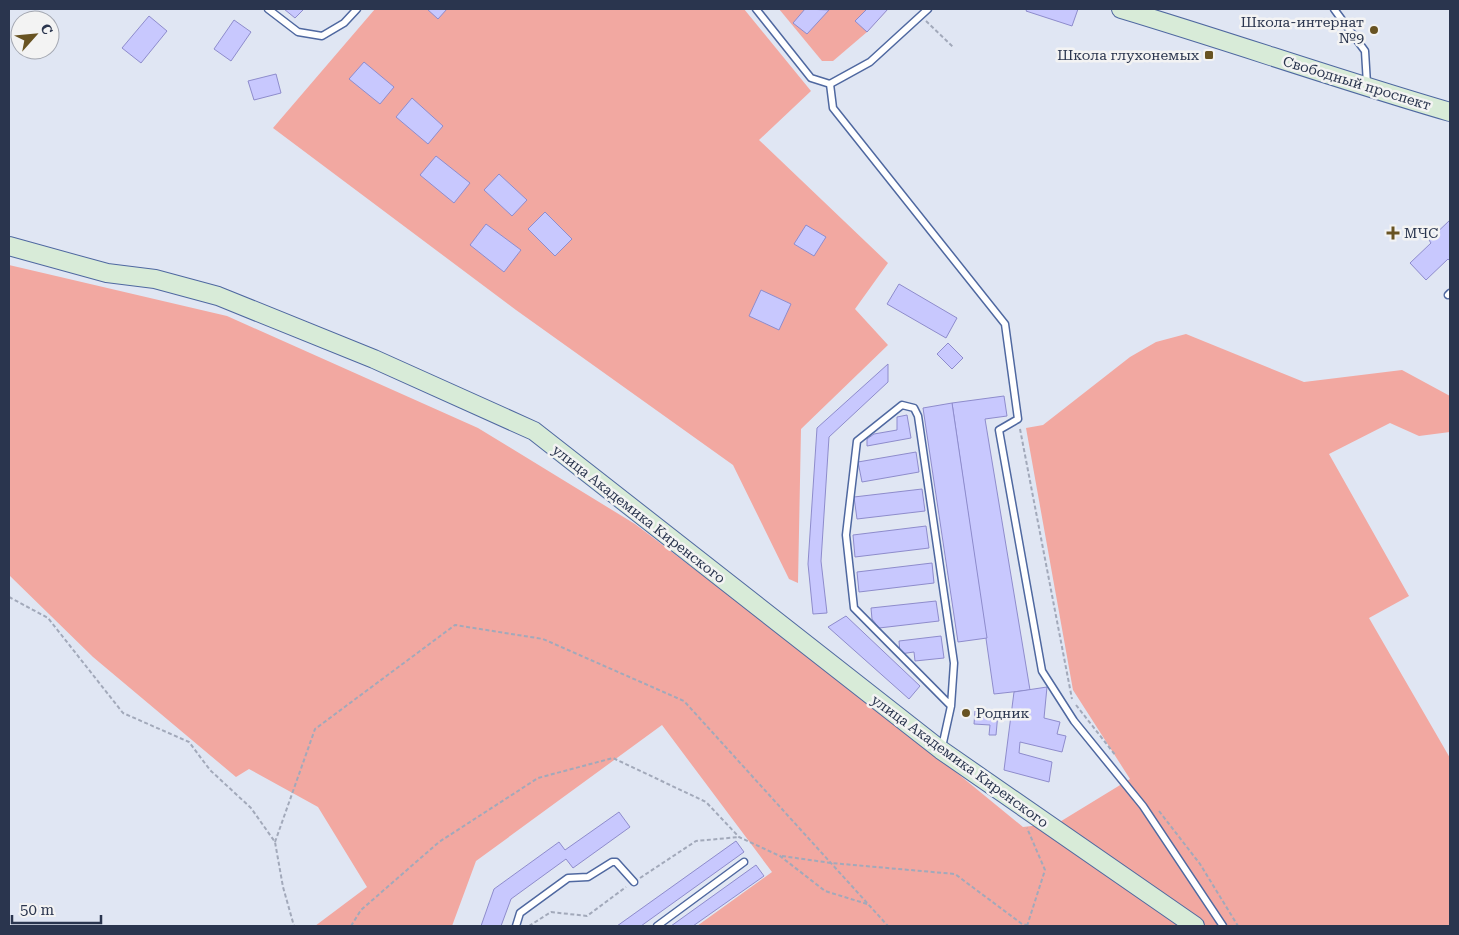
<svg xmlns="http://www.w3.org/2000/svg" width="1459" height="935" font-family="'Roboto Serif',serif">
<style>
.green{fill:#f2a8a1}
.building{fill:#c8c8fe;stroke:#8e8ccc}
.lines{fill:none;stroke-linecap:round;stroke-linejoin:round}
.lane-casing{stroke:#4f68a0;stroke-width:9}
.secondary-casing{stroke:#4f68a0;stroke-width:20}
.path{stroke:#a2a9ba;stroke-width:2;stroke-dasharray:4 2.5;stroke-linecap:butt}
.lane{stroke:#fff;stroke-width:6}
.secondary{stroke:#d8ebd8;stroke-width:18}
.poi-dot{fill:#685322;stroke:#f3f3f3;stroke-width:2}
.labels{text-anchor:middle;stroke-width:5;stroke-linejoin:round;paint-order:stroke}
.poi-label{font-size:14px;fill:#2a354e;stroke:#f3f3f3;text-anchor:end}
.street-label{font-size:14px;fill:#2a354e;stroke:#f3f3f3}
</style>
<rect width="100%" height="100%" fill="#e0e6f3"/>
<!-- green -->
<g class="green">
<path d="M375,9H744L811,91L759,140L888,263L855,309L888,345L801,429L798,583L789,579L733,465L516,310L273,128Z"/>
<path d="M779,9H888L867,32L833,61H822Z"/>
<path d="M9,265L227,316L478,428L635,524L885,714L1023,827L1058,823L1130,779L1073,690L1026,428L1043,425L1130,357L1156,342L1186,334L1304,382L1402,370L1450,396V432L1419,436L1390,423L1329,454L1409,596L1369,618L1450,758V926H697L772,872L662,725L476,861L452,926H315L367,887L318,807L249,769L236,777L93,657L9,575Z"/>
</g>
<!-- building -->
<g class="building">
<path d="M284,9H304L295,18Z"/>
<path d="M427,9H447L438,19Z"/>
<path d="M805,9L829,10L807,34L793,23Z"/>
<path d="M867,9H888L867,32L855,21Z"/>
<path d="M1027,9H1078L1072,26L1026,11Z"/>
<path d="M149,16L167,31L141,63L122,48Z"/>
<path d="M234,20L251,32L231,61L214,49Z"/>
<path d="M364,62L394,87L380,104L349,79Z"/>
<path d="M276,74L281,93L254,100L248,81Z"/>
<path d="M412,98L443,126L428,144L396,117Z"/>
<path d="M436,156L470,183L454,203L420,175Z"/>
<path d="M499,174L527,200L512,216L484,190Z"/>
<path d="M545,212L572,239L555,256L528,229Z"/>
<path d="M1450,220V261L1448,259L1426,280L1410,263L1431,243L1429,240Z"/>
<path d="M486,224L521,250L504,272L470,245Z"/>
<path d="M806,225L826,237L814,256L794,244Z"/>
<path d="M899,284L957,318L946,338L887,304Z"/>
<path d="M761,290L791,304L779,330L749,316Z"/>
<path d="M948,343L963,358L952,369L937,354Z"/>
<path d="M888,364V382L829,437L821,561L827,613L813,614L808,564L817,428Z"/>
<path d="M1004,396L1007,416L985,419L1030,690L994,694L952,403Z"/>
<path d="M952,403L987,638L958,642L923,408Z"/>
<path d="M907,415L911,438L867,446V439L874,434L897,430V417Z"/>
<path d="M916,452L919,472L862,482L858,462Z"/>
<path d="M922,489L925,511L857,519L854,497Z"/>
<path d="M926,526L929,548L855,557L853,535Z"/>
<path d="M932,563L934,583L859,592L857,572Z"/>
<path d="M936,601L939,621L879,628L872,619L871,608Z"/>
<path d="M846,616L920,686L909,699L828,627Z"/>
<path d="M941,636L944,658L915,661L914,652L900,654L899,641Z"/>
<path d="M1047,687L1044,718L1060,722L1057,734L1066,736L1062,752L1020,742L1019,753L1052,762L1049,782L1004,770L1014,692Z"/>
<path d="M975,711L998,713L996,735H989L990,725L974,724Z"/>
<path d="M619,812L630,827L573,868L566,859L511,899L501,926H481L494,889L559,842L565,850Z"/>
<path d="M736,841L744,852L641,926H617Z"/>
<path d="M756,865L764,876L693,926H671Z"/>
</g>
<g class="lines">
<!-- lane casing -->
<g class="lane-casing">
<g id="lane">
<path d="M268,9L298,32L322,36L344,23L357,9"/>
<path d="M756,9L811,78L830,84L870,62L928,9"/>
<path d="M1334,9L1365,51L1367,84"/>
<path d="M830,84L833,108L1005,324L1018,419L999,430L1042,671L1074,721L1143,806L1223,926"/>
<path d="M1448,295L1450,293"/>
<path d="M942,747L951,706L954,663L918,416L914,408L902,405L857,441L846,535L854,608L951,706"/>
<path d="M516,926L520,913L568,878L588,877L612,862H616L634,882"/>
<path d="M657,926L744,862"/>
</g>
</g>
<!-- secondary casing -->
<g class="secondary-casing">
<g id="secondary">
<path d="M1121,9C1231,42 1340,80 1450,112"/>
<path d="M9,246L107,273L155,279L218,296L374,359L534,431L941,750L1195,926"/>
</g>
</g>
<!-- path -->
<g class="path">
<path d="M926,21L953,47"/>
<path d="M1020,429L1072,699"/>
<path d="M9,597L48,618L123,713L189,742L210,770L251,808L275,842L283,887L294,926"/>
<path d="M1076,705L1116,756"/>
<path d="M1159,811L1200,864L1238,926"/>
<path d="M275,842L315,729L455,625L543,639L684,701L888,926"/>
<path d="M782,856L831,863L955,874L1022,924L1031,926"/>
<path d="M640,878L696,841L739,837"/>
<path d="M351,926L361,910L439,842L538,778L613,758L706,802L739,837L780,856L825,891L867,904"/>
<path d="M529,926L551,912L587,916L626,887"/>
<path d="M1027,926L1045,870L1027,828"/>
</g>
<!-- lane -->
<use href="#lane" class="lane"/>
<!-- secondary -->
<use href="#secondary" class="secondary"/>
</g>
<!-- markers -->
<g class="poi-dot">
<circle cx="1374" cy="30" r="5"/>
<rect x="1204" y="50" width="10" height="10" rx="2.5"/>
<path d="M1390.5 225.5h5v5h5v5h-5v5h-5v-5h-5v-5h5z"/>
<circle cx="966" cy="713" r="5"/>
</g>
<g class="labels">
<!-- poi labels -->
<g class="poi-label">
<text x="1364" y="27">Школа-интернат<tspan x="1364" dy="16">№9</tspan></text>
<text x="1199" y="60">Школа глухонемых</text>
<text x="1404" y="238" text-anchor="start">МЧС</text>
<text x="976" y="718" text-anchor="start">Родник</text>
</g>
<!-- street labels -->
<g class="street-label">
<text transform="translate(1357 83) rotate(17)" y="5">Свободный проспект</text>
<text transform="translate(639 514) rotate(38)" y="5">улица Академика Киренского</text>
<text transform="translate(960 761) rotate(36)" y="5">улица Академика Киренского</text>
</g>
</g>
<!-- border -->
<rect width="1459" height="935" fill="none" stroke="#2a354e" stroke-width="20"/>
<!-- north arrow -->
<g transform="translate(35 35) rotate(63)"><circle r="24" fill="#f3f3f3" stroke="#a3a7b1"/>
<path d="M0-4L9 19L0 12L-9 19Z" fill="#685322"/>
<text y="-8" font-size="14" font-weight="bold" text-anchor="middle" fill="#2a354e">С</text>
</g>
<!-- scale -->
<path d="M12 915v8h89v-8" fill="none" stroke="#2a354e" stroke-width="2.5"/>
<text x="20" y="915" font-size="15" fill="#2a354e" stroke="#f3f3f3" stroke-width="4" paint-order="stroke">50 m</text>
</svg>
